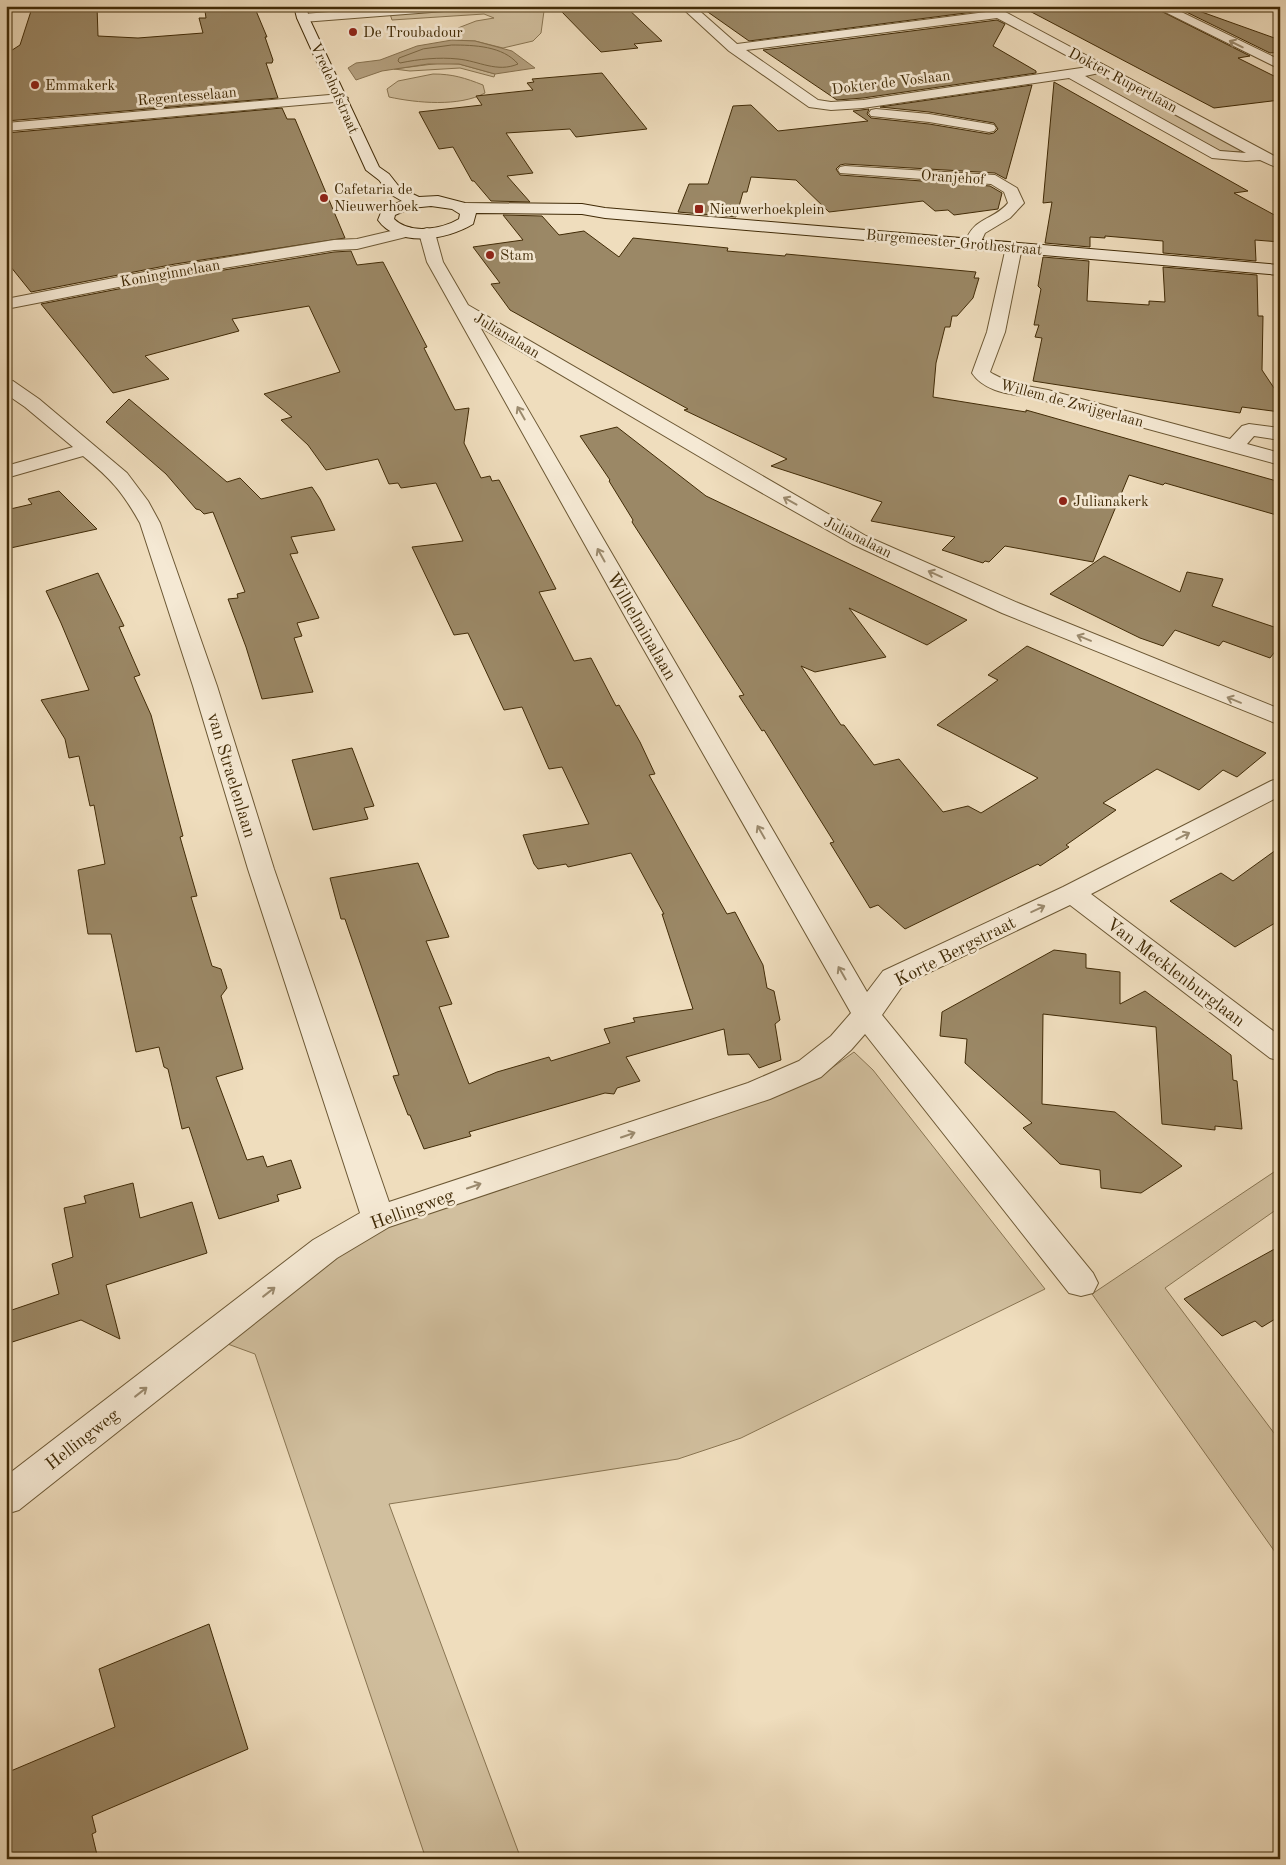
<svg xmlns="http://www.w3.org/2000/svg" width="1286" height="1865" font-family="'Old Standard TT',serif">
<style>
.green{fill:#d1bf9e;stroke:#897552}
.water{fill:#b4a07f;stroke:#86714f}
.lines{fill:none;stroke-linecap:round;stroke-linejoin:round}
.shore{stroke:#7a6643;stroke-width:1}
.building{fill:#9b8866;stroke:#412b07}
.minor-casing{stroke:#6c5834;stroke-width:2}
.secondary-casing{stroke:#412b07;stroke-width:2}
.minor{fill:#f5e9d4;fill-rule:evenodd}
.secondary{fill:#f5e9d4;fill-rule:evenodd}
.oneway{stroke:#9b8a6e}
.poi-dot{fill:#8f2418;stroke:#f5e9d4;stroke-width:2}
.labels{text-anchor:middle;stroke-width:5;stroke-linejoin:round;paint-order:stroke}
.far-poi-label{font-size:15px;fill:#412b07;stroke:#f5e9d4;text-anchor:start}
.far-street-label{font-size:15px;fill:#412b07;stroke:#f5e9d4}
.street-label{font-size:18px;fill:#412b07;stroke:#f5e9d4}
</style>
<rect width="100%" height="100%" fill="#efddbd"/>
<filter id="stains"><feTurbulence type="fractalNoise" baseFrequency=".004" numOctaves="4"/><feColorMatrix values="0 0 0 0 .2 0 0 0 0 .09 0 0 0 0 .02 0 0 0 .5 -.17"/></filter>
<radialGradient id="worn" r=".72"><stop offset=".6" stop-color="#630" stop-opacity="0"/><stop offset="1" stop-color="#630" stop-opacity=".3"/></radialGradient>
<!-- green -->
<g class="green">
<path d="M496,6L544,11L541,33L533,41L503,48L475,41L452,40L458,28L476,21L494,18L484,14L392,20L390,14Z"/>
<path d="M441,63L459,64L495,74L494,77L460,68L410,71L394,69Z"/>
<path d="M433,74C453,74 465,78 483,85L485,93C459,107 417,103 389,97L387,89L398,81Z"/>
<path d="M1092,74H1102L1241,149L1239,152L1220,151L1091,80L1087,76Z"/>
<path d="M854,1052L873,1070L1045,1289L741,1438L678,1459L389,1504L521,1859H426L255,1354L225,1343L313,1266L386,1227L529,1178L682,1129L781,1094L826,1072Z"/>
<path d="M1280,1168V1207L1165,1288L1280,1441V1559L1092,1294Z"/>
</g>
<!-- water -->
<path class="water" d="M452,40L475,41L512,51L535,68L495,74L459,64H428L382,71L356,80L348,68L356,63L380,60L417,46Z"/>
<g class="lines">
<!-- shore -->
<path class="shore" d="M452,45C474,45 503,46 518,64C497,73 479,61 458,59C439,57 419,59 400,63L398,61L399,58L423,49Z"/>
</g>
<!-- building -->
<g class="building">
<path d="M55,6H97L98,36L138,38L203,33L199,18H206L205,11L214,10L213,8L254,6L267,37H265L273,60L272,63H266L278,98L6,121V54L20,45L32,8Z"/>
<path d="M600,6H625L662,41L634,44L638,48L601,52L560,10Z"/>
<path d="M747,6H976L981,11L749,41L705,10Z"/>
<path d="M1020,6H1151L1250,56L1238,58L1280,79V100L1214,108Z"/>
<path d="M1174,6H1185L1280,40V52L1270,53Z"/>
<path d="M997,20L1005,24L993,46L1036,71V73L863,98L837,100L763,50Z"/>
<path d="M602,73L647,129L576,137L570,129L506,133L533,173L507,176L530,202L491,201L474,181H472L453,147L439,149L419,112L482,105L476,96L533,90L527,83L534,82L532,79Z"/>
<path d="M1054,82L1248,191L1234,193L1280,218V242L1255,240L1256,261L1163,253V241L1105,236V238L1090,237V247L1045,243L1052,202L1043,203Z"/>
<path d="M1032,85L1006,179L995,173L845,164L840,165L836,169L840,175L990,186L1002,193L998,209L954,215L948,210L935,211L923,201L829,212L796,180L751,177L747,192H743L736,217L678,212L689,184H708L733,106L751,105L778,131L868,121L853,111L869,109L867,114L871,118L929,124L989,134L994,133L998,129L994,123L929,112L880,107Z"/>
<path d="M282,108L287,119H295L345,238L175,264L31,292L6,261V133Z"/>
<path d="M503,215L542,216L559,235L584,231L619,257L633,238L728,248L727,251L785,256L786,254L976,272L974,278H979L973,298L957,316H952L950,327H945L936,363L933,397L1026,412V410L1280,482V516L1165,483L1163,485L1129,475L1093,562L1005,546L989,562L985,561L983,563L942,550L955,537L871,521L882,502L771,466L787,459L684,410L688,409L510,310L491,284L500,283L473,247L523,240Z"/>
<path d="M351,251L357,265L383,262L427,347L424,348L455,410L469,408L464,443L481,478L490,476L492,481L499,480L539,556L556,589L539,592L574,661L591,658L616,706L619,705L640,742L655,774L649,775L684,838L727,914L735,912L763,965L767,988L774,991L780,1020L775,1024L781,1060L759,1068L749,1054L728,1055L724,1029L626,1057L640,1081L617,1088L614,1094L605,1093L469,1132L471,1136L424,1149L410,1115H408L393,1076L399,1075L348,928L345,919H341L330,878L418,863L449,937L426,941L452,1004L439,1007L469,1084L497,1072L549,1057L551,1061L610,1043L604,1029L635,1022L633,1018L693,1009L662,914H664L631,853L568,867L566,864L538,869L534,864L523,835L589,824L562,767L549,769L522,707L504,710L468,633L454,635L412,547L463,541L436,483L401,488L398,483L389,484L378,459L326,470L308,445L281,420L292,417L264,394L340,372L309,306L232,319L239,331L145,356L169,379L113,393L41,304L175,278L334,252Z"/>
<path d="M1043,257L1089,261L1087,301L1149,305V301L1165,302L1163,267L1257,275L1258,316H1263L1262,370L1280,397V412L1242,407L1240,413L1033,381L1042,338L1035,337L1039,325H1034L1041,289L1038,286Z"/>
<path d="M129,399L227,482L240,478L261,499L312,487L320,499L335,530L291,537L298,553L290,554L319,618L297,623L302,636L294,638L313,692L262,699L246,647L228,599L238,598L237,594L245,592L213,512L204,514L200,510L196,509L166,474L106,422Z"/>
<path d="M617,427L706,496L967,620L927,645L849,608L886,657L815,672L801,666L841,725H844L874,765L899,759L943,812L968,806L981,813L1038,778L937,725L998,680L988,675L1027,646L1266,753L1237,777L1223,770L1199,790L1157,769L1103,803L1116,810L1066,845L1069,847L1040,866L1038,864L905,929L878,905L870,908L830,843L834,842L764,730L762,731L739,696L744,695L632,522L633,520L609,481L610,480L580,436Z"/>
<path d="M59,491L97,529L6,549V510L32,504L28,499Z"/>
<path d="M1104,556L1180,592L1187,572L1223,579L1212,606L1280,629V645L1270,658L1223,641L1219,646L1175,630L1163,646L1140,638L1050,594Z"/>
<path d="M98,573L124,626L119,627L140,675L134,677L151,715L183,836L180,837L197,896L191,897L212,966L221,969L227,988L221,996L243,1069L216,1077L247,1160L263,1156L267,1167L291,1160L301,1188L277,1195L279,1201L219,1219L189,1127L182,1129L168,1069L164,1067L159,1047L136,1052L111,934H88L78,870L105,864L94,805L90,806L79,756L69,758L65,739L41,700L89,690L61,623L46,591Z"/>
<path d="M352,748L374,806L364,808L368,819L313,830L292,760Z"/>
<path d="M1280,847V920L1235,947L1170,901L1221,873L1233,881Z"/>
<path d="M1054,950L1086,954V968L1120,972V1004L1145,991L1231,1055L1233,1080L1237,1081L1242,1129L1215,1126V1130L1162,1124L1156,1027L1043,1014L1042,1104L1115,1112L1182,1166L1141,1193L1101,1188L1100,1170L1060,1164L1023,1128L1032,1123L965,1063L967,1039L940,1036L942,1012Z"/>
<path d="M133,1183L140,1218L192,1202L207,1253L106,1285L120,1339L81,1320L6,1344V1312L59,1294L52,1264L73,1257L64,1208L86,1203L84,1196Z"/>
<path d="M1280,1246V1316L1262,1327L1255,1321L1222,1336L1184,1299Z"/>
<path d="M209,1624L248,1749L92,1816L96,1832L92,1834L98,1859H6V1773L115,1727L99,1669Z"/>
</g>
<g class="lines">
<!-- minor casing -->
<g class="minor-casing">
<g id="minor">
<path d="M407,6H463L457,10L303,22L297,18L303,14Z"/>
<path d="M680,6H694L737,44L986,12L978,6H994L1280,159V169L1260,160L1246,161L1212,158L1069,78L863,108L831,110L809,107L729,51ZM997,18L1088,67L863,100L831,102L818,100L746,50ZM1099,73L1246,153L1220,151L1085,76Z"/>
<path d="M1153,6H1169L1280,60V69Z"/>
<path d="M341,94L348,98L346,101L6,131V123Z"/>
<path d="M876,109L929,114L989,124L994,125L996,128L994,131L989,132L929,122L871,116L869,113L871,110Z"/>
<path d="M845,166L995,175L1017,188L1024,203L1010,218L985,233L979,246H967L965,243C973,217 993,221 1008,203L1004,192L991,184L840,173L838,170L840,167Z"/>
<path d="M408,227L414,229L416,232L414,235L357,249L334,250L175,276L6,309V299L175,266L334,240L357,239Z"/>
<path d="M427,228L433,230L435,233L443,262L468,305L866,536L1018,603L1280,709V725L1002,613L852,544L734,477L480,327L867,992L883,971L1063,887L1271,781L1280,778V796L1091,894L1280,1036V1061L1270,1058L1070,905L903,985L882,1015L1093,1273L1098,1283L1093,1293L1081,1296L1069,1293L865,1034L851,1050L821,1077L770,1099L389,1227L337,1258L19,1510L6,1514V1476L313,1240L360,1213L248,869L193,686L140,523C122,491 111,479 83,456L6,478V466L73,447L25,407L6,394V380L13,381L39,399L127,473L148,501L160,523L217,686L274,869L389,1202L748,1083L799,1061L831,1036L851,1013L627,620L427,262L419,233L421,230Z"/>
<path d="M1014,242L1020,244L1022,247L1005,332L990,372L993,374L1011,383L1048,390L1230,439L1242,426L1249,424L1280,428V440L1254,436L1247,444L1280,453V465L1038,399C1015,394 986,394 972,373L987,332L1006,247L1008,244Z"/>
</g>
</g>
<!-- secondary casing -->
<g class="secondary-casing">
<path id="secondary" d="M294,6H306L309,18L379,167L389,174L400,188L419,197L438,196L465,203L582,204L605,208L1280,265V275L605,218L582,214L476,213L473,224C447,240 398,248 378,220L382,210L402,201L390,194L379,180L366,170L297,18ZM431,206L452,209L460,214L459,219C442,229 410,235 394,219L395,215L411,208Z"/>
</g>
<!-- minor -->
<use href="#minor" class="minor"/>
<!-- secondary -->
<use href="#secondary" class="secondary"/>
</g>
<!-- one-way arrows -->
<defs><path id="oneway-shaft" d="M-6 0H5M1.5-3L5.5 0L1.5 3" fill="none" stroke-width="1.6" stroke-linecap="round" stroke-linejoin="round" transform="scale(1.25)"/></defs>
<g class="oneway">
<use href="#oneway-shaft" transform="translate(1236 44) rotate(-154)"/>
<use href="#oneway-shaft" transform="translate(521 413) rotate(-120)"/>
<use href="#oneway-shaft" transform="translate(790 501) rotate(-151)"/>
<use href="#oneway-shaft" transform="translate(601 555) rotate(-119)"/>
<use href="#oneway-shaft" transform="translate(935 574) rotate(-156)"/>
<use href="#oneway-shaft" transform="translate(1084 638) rotate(-158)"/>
<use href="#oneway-shaft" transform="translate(1234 700) rotate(-158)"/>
<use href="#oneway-shaft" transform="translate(761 832) rotate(-120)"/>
<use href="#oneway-shaft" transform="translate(1183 836) rotate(-27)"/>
<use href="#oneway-shaft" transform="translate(1038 909) rotate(-25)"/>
<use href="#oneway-shaft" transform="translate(842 973) rotate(-120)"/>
<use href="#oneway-shaft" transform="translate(628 1135) rotate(-19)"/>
<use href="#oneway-shaft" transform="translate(474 1186) rotate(-19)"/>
<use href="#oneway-shaft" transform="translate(269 1292) rotate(-38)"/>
<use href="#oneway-shaft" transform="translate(141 1392) rotate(-38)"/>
</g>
<!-- markers -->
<g class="poi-dot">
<circle cx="353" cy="32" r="5"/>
<circle cx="35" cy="85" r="5"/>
<circle cx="324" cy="198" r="5"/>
<rect x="694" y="204" width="10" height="10" rx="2.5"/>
<circle cx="490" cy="255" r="5"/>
<circle cx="1063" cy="501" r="5"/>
</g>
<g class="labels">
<!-- far-poi labels -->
<g class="far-poi-label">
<text x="363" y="37">De Troubadour</text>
<text x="45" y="90">Emmakerk</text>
<text x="334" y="194">Cafetaria de<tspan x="334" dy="17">Nieuwerhoek</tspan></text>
<text x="709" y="214">Nieuwerhoekplein</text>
<text x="500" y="260">Stam</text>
<text x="1073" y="506">Julianakerk</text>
</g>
<!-- far-street labels -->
<g class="far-street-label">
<text transform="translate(1123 80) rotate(28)" y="5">Dokter Rupertlaan</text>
<text transform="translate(891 82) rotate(-7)" y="5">Dokter de Voslaan</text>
<text transform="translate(335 88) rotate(66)" y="5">Vredehofstraat</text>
<text transform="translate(187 96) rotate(-5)" y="5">Regentesselaan</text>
<text transform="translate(953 177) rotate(4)" y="5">Oranjehof</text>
<text transform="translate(954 242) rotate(5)" y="5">Burgemeester Grothestraat</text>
<text transform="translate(170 273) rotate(-10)" y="5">Koninginnelaan</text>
<text transform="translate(507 335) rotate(31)" y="5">Julianalaan</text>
<text transform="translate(1072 403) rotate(15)" y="5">Willem de Zwijgerlaan</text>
<text transform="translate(858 537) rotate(27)" y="5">Julianalaan</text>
</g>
<!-- street labels -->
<g class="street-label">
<text transform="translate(642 626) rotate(60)" y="6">Wilhelminalaan</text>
<text transform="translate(232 775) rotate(73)" y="6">van Straelenlaan</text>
<text transform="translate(955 951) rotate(-27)" y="6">Korte Bergstraat</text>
<text transform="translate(1176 972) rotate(37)" y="6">Van Mecklenburglaan</text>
<text transform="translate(412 1209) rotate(-20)" y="6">Hellingweg</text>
<text transform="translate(82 1439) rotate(-38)" y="6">Hellingweg</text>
</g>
</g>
<!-- margin -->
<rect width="1286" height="1865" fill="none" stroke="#efddbd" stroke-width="25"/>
<rect x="8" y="8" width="1271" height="1850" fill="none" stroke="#412b07" stroke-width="2.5"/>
<rect x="12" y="12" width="1261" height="1840" fill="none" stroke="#412b07"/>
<rect width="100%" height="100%" filter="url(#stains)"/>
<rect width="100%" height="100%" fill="url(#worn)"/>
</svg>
